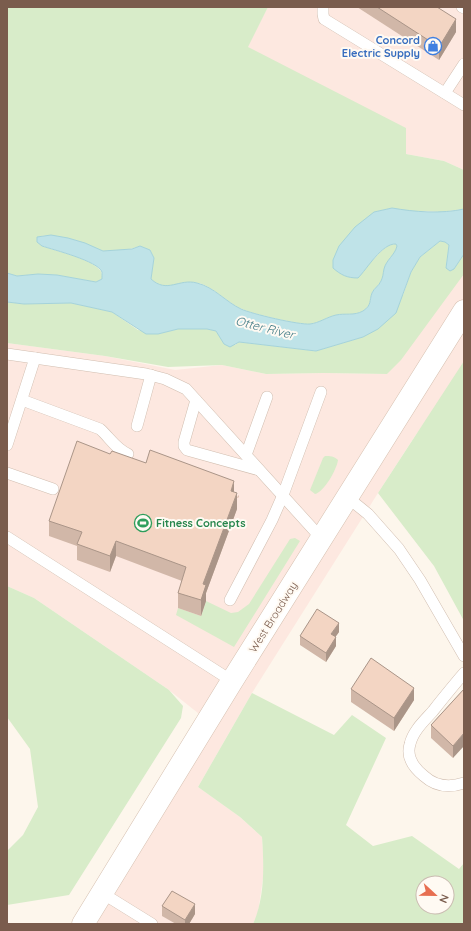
<svg xmlns="http://www.w3.org/2000/svg" width="471" height="931" font-family="Quicksand,sans-serif">
<style>
.commercial{fill:#fde8e0}
.green{fill:#d8ecc9;fill-rule:evenodd}
.water{fill:#bfe3e8;stroke:#a5d3da}
.lines{fill:none;stroke-linecap:round;stroke-linejoin:round}
.lane-casing{stroke:#d1beb0;stroke-width:12}
.secondary-casing{stroke:#d6c0b0;stroke-width:23}
.path{stroke:#d9b8a5;stroke-width:2.5;stroke-dasharray:1 3;stroke-linecap:butt}
.lane{stroke:#fff;stroke-width:11}
.secondary{stroke:#fff;stroke-width:22}
.wall{fill:#d1b7a8}
.shaded-wall{fill:#aa9588}
.building{fill:#f3d5c3;stroke:#aa9588}
.labels{text-anchor:middle;stroke-width:4;stroke-linejoin:round;paint-order:stroke}
.shop-label{font-size:11px;font-weight:bold;fill:#366cbe;stroke:#fffaf3;text-anchor:end}
.leisure-label{font-size:11px;font-weight:bold;fill:#27864d;stroke:#fffaf3;text-anchor:start}
.street-label{font-size:11px;fill:#7a5c4d;stroke:#fffaf3}
.water-label{font-size:12px;font-style:italic;fill:#437c86;stroke:#fffaf3}
</style>
<rect width="100%" height="100%" fill="#fdf6ec"/>
<!-- commercial -->
<g class="commercial">
<path d="M268,7H464V170L444,161L406,154L247,47Z"/>
<path d="M464,269V366L413,439L378,493L252,693L198,787L240,817L262,837L264,871L258,913L253,924H83L208,721L169,690L34,598L7,586V343L105,356L175,370L222,365L266,374L324,373L387,374Z"/>
</g>
<!-- green -->
<g class="green">
<path d="M7,7H268L248,47L406,128V154L444,161L464,170V209L440,212L426,211L411,212L392,208L374,212L373,260C379,254 386,244 396,244L397,246C396,253 391,256 388,261C384,268 384,275 381,281C379,286 374,288 372,293C369,301 372,305 363,311C354,316 345,313 336,315C327,317 319,323 310,324C299,325 253,314 242,309C229,304 211,285 198,283C180,281 168,294 151,279L154,258L150,250L140,246C129,250 116,252 104,251C97,250 90,245 84,243C70,238 56,235 41,236L42,246C56,251 91,259 100,270C102,272 102,275 102,279L96,282L57,275L38,274L17,276L7,273Z"/>
<path d="M440,241L445,242L449,245L446,267L454,269L464,254V274L401,360L387,374L324,373L266,374L222,365L168,367L105,356L7,343V302L24,304L71,303L112,312L138,330L158,334L178,329H207L216,331L220,337L235,345L239,342L316,351L363,337L403,295L411,272L420,257Z"/>
<path d="M464,361V621L434,566L378,493Z"/>
<path d="M325,456C330,456 334,456 338,460C337,469 324,492 315,494L310,490L323,458Z"/>
<path d="M295,538L300,541L234,647L176,615L178,608L201,616L206,601L231,613L238,612L249,604L290,539Z"/>
<path d="M7,586L34,598L169,690L183,706L181,718L69,895L7,905V851L23,835L38,807L30,749L7,717Z"/>
<path d="M252,693L334,735L352,715L386,738L346,825L373,846L412,836L459,869L464,863V924H253C265,897 264,866 262,837L240,817L198,787ZM423,883H447V907H423Z"/>
</g>
<!-- water -->
<path class="water" d="M392,208C415,212 441,214 464,209V254L454,269L450,271L446,268L449,245L445,242L440,241L420,257L411,272L396,313L378,329L363,337L316,351L239,342L230,347L224,344L216,331L207,329H178L158,334H146L112,312L71,303L24,304L7,302V273L17,276L38,274L57,275L96,282L102,279C102,278 102,273 102,272C98,261 54,250 42,246L37,242V237L51,235L68,238L85,243L103,251L132,249L140,246L150,250L154,258L151,279C167,294 179,278 197,283C214,287 226,302 241,309C252,314 299,325 310,324C319,323 327,317 336,315C345,313 354,316 363,311C372,305 369,301 372,293C374,288 379,286 381,281C383,277 383,274 384,269C386,260 395,255 397,246L396,244C382,243 367,269 358,278C347,278 341,275 333,268V260L339,246L355,227L374,212Z"/>
<g class="lines">
<!-- lane casing -->
<g class="lane-casing">
<g id="lane">
<path d="M323,7V14L324,19L464,105"/>
<path d="M462,7L464,8"/>
<path d="M445,93L464,64"/>
<path d="M7,354L146,374L165,379L186,389L322,539"/>
<path d="M22,400L100,429C110,438 116,449 128,454"/>
<path d="M196,400L184,442V446L187,450L259,470"/>
<path d="M137,426L151,375"/>
<path d="M7,445L35,358"/>
<path d="M246,455L267,397"/>
<path d="M7,473L53,489"/>
<path d="M347,497L368,514L399,549L420,580L464,656"/>
<path d="M7,537L232,681"/>
<path d="M230,600L272,520L283,495L321,392"/>
<path d="M464,673C454,685 443,698 433,711C424,721 413,731 410,744C406,757 414,768 424,776C436,787 449,788 464,783"/>
<path d="M102,893L152,924"/>
</g>
</g>
<!-- secondary casing -->
<g class="secondary-casing">
<path id="secondary" d="M83,924L232,681L464,311"/>
</g>
<!-- path -->
<path class="path" d="M234,495L241,498"/>
<!-- lane -->
<use href="#lane" class="lane"/>
<!-- secondary -->
<use href="#secondary" class="secondary"/>
</g>
<!-- wall -->
<g class="wall">
<path d="M357,7H437L456,32L439,60Z"/>
<path d="M110,454L146,463L234,492L237,509L206,593V601L201,616L178,608V593L182,581L116,556L110,572L77,560V546L49,536V521Z"/>
<path d="M339,632L336,636V646L326,662L300,645V636Z"/>
<path d="M351,689L414,700L394,731L351,702Z"/>
<path d="M464,689L453,758L431,738V725Z"/>
<path d="M162,906L195,914L189,924H176L162,916Z"/>
</g>
<!-- shaded-wall -->
<g class="shaded-wall">
<path d="M456,19V32L439,60V47Z"/>
<path d="M234,481V497L231,491Z"/>
<path d="M237,493V509L206,593V601L201,616V600L203,584Z"/>
<path d="M116,541V556L110,572V556Z"/>
<path d="M339,623V632L331,643V634Z"/>
<path d="M336,637V646L326,662V653Z"/>
<path d="M414,688V700L394,731V718Z"/>
<path d="M464,733V746L453,758V746Z"/>
<path d="M195,904V914L189,924H185V920Z"/>
</g>
<!-- building -->
<g class="building">
<path d="M377,7H437L456,19L439,47Z"/>
<path d="M77,441L110,454L112,451L146,463L150,450L234,481L231,491L237,493L203,584L206,585L201,600L178,593L186,567L116,541L110,556L77,544L82,532L49,521Z"/>
<path d="M317,609L339,623L331,634L336,637L326,653L300,636Z"/>
<path d="M371,658L414,688L394,718L351,689Z"/>
<path d="M464,689V733L453,746L431,725Z"/>
<path d="M172,891L195,904L185,920L162,906Z"/>
</g>
<!-- icons -->
<defs>
<g id="shop-ring" transform="scale(0.9)"><circle r="9.5" fill="#fffaf3" stroke="#3f7fe0" stroke-width="1.5"/><path d="M-5-2.5h2.3a2.7 3.5 0 0 1 5.4 0H5L5.5 6h-11ZM-1.5-2.5h3a1.5 2.3 0 0 0-3 0Z" fill="#3f7fe0"/></g>
<g id="stadium-ring" transform="scale(0.9)"><circle r="9.5" fill="#fffaf3" stroke="#2e9e5b" stroke-width="1.5"/><path d="M0-5a6.5 5 0 1 0 0 10a6.5 5 0 1 0 0-10ZM-3.5-1.8h7v3.6h-7Z" fill="#2e9e5b"/></g>
</defs>
<g fill-rule="evenodd">
<use href="#shop-ring" x="433" y="46"/>
<use href="#stadium-ring" x="143" y="523"/>
</g>
<g class="labels">
<!-- shop labels -->
<g class="shop-label">
<text x="420" y="44">Concord<tspan x="420" dy="13">Electric Supply</tspan></text>
</g>
<!-- leisure labels -->
<g class="leisure-label">
<text x="156" y="527">Fitness Concepts</text>
</g>
<!-- street labels -->
<g class="street-label">
<text transform="translate(273 617) rotate(-58)" y="4">West Broadway</text>
</g>
<!-- water labels -->
<g class="water-label">
<text transform="translate(265 328) rotate(14)" y="4">Otter River</text>
</g>
</g>
<!-- border -->
<rect width="471" height="931" fill="none" stroke="#7a5c4d" stroke-width="16"/>
<!-- north arrow -->
<g transform="translate(435 895) rotate(112)"><circle r="19" fill="#fffaf3" stroke="#cabbb1"/>
<path d="M0-3L7 15L0 10L-7 15Z" fill="#e76f51"/>
<text y="-6" font-size="11" font-weight="bold" text-anchor="middle" fill="#7a5c4d">N</text>
</g>
</svg>
